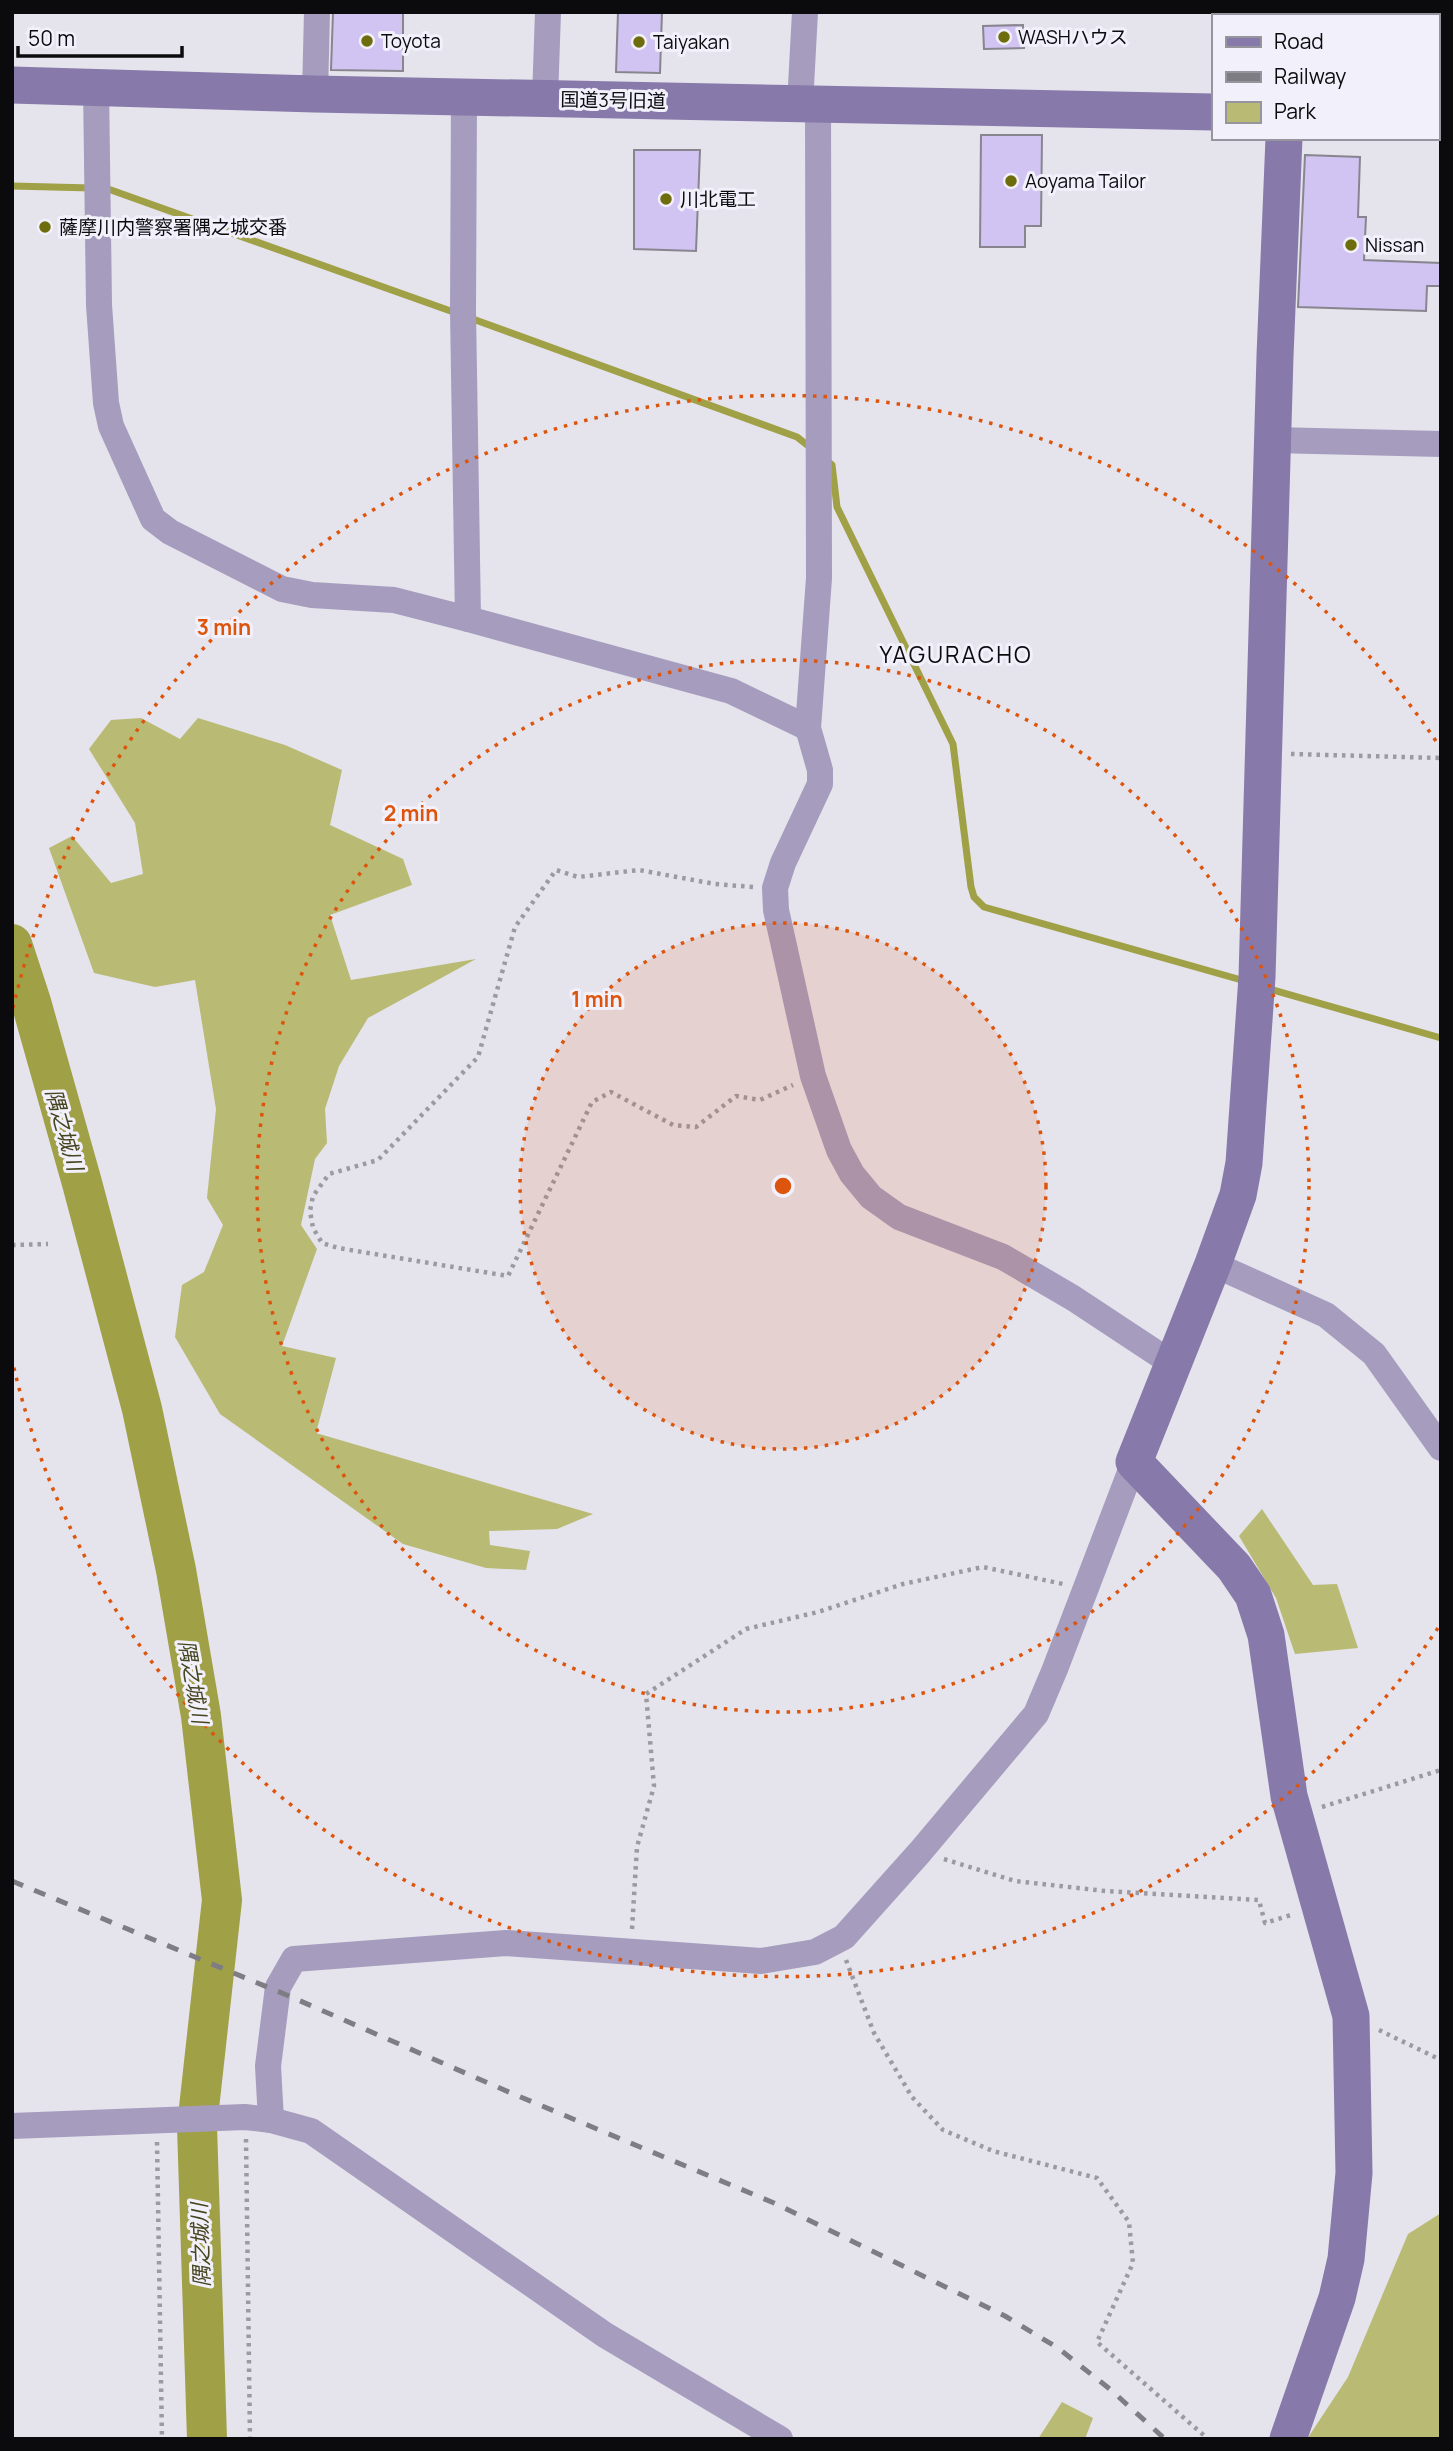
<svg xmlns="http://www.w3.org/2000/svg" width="1453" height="2451" font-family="Manrope,'Noto Sans JP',sans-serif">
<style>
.green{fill:#b9ba74}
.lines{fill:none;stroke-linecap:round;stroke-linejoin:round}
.stream{stroke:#a0a047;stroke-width:7}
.river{stroke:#a0a047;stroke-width:40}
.building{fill:#d1c4f3;stroke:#88858e;stroke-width:2}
.path{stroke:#9b9aa1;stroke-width:4.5;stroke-dasharray:3.5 5;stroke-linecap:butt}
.street{stroke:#a59cbe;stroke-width:26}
.secondary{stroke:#8779aa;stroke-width:37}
.rail{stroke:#7e7d83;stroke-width:5;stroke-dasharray:12 12;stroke-linecap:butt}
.ring{fill:none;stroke:#dd550c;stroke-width:3.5;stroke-dasharray:3.5 7}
.poi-dot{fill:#6e6d0d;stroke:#f2f0fa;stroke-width:2.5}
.labels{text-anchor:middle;stroke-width:6;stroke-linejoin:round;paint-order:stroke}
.poi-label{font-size:19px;fill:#0b0b0e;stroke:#f2f0fa;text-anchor:start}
.street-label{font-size:19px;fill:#0b0b0e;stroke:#f2f0fa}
.water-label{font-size:21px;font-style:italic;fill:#45451f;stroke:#f2f0fa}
.quarter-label{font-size:23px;letter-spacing:2px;fill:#0b0b0e;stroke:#f2f0fa}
.centre{fill:#dd550c;stroke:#f2f0fa;stroke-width:3.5}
.ring-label{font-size:21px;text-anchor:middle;font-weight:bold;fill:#dd550c;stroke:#f2f0fa;stroke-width:6;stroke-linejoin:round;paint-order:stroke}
</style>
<rect width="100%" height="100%" fill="#e5e3ec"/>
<!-- green -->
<g class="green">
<path d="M141,718L180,739L198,718L285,745L342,770L330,825L403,859L412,885L330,915L351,980L476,959L368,1018L339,1066L325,1109L327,1143L315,1159L301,1225L317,1249L282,1346L336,1358L316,1433L593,1514L557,1529L489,1531L490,1545L530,1551L526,1570L486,1568L403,1544L220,1414L175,1337L182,1285L204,1272L223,1225L207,1198L216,1109L195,980L155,987L94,973L49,848L72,836L111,883L143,874L135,823L89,749L111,720Z"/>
<path d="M1262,1509L1313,1585L1337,1584L1358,1648L1295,1654L1276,1598L1239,1536Z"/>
<path d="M1441,2213V2439H1307L1348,2377L1408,2234Z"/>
<path d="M1062,2402L1093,2418L1085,2439H1038Z"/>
</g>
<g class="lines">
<!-- stream -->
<g class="stream">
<path d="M12,186L92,188"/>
<path d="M104,189L111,190L459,314"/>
<path d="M470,318L797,437L811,448"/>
<path d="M826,460L832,465L837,507L953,744L971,887L974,897L984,907L1245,981"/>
<path d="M1266,988L1441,1038"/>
</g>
<!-- river -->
<path class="river" d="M12,944L31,1002L82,1183L142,1409L176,1570L201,1716L222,1900L197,2126L207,2439"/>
</g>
<!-- building -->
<g class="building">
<path d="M333,12H403V71L331,70Z"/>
<path d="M618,12H662L660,73L616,72Z"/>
<path d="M1023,25L1024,48L984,49L983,26Z"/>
<path d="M981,135H1042L1041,226H1025V247H980Z"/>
<path d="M634,150H700L696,251L634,249Z"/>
<path d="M1305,155L1360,157L1358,217H1366L1364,260L1441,263V286H1427L1426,311L1298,307Z"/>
</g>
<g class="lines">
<!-- path -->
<g class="path">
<path d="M1291,754L1441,758"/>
<path d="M753,887L715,884L639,870L578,877L556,870L515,927L478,1057L378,1160L329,1174L313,1196L310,1211L313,1228L322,1243L338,1248L508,1276L592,1102L611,1092L673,1125L696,1127L736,1096L760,1100L793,1085"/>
<path d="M12,1245L48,1244"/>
<path d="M1322,1807L1441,1770"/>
<path d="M944,1859L1015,1881L1105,1891L1259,1900L1265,1923L1294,1914"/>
<path d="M632,1929L637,1847L654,1786L646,1694L746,1629L818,1612L903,1584L983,1567L1063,1584"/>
<path d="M846,1960L874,2033L912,2097L943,2130L993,2151L1097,2178L1129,2222L1133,2263L1097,2342L1208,2439"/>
<path d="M1379,2030L1441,2060"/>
<path d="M246,2139L250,2439"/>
<path d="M157,2142L162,2439"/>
</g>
<!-- street -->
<g class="street">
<path d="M96,86L99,305L106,403L111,426L153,519L170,532L282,589L312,595L394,600L468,619L731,691L808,728"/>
<path d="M315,94L317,12"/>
<path d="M464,97L463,311L468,619"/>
<path d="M545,99L548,12"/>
<path d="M800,104L805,12"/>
<path d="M818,104L819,578L808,728L820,770V784L783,863L775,888L776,910L813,1076L839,1150L852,1174L871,1197L899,1217L1003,1257L1073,1298L1173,1364"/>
<path d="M1273,440L1441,444"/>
<path d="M1213,1264L1326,1315L1374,1354L1441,1448"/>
<path d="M271,2120L268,2066L278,1987L294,1959L506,1943L761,1961L815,1952L844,1937L920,1852L1036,1714L1055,1669L1134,1462"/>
<path d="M12,2126L245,2117L271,2120L311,2131L605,2335L780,2439"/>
</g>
<!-- secondary -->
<g class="secondary">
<path d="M1334,16L1336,12"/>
<path d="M12,85L315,94L1213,112"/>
<path d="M1437,117H1441"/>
<path d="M1284,138L1275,356L1257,977L1244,1163L1238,1195L1213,1264L1134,1462L1234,1567L1253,1595L1266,1635L1289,1796L1351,2016L1354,2173L1346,2259L1337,2298L1288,2439"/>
</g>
<!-- rail -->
<path class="rail" d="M12,1881L289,1996L511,2093L774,2203L1005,2316L1058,2348L1111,2390L1165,2439"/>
</g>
<!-- distance rings -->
<circle cx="783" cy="1186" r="263" fill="#dd550c" fill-opacity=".12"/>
<g class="ring">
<circle cx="783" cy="1186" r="263"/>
<circle cx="783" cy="1186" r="526"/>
<path d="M1438 1628A790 790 0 0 1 13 1364M13 1008A790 790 0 0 1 1438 744"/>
</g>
<!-- markers -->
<g class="poi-dot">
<circle cx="1004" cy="37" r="7"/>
<circle cx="367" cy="41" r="7"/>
<circle cx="639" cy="42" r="7"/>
<circle cx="1011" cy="181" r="7"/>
<circle cx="666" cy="199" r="7"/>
<circle cx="45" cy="227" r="7"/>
<circle cx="1351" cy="245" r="7"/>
</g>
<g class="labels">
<!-- poi labels -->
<g class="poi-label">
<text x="1018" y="44">WASHハウス</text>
<text x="381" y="48">Toyota</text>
<text x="653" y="49">Taiyakan</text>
<text x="1025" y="188">Aoyama Tailor</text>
<text x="680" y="206">川北電工</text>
<text x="59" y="234">薩摩川内警察署隅之城交番</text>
<text x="1365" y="252">Nissan</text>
</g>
<!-- street labels -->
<g class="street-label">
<text transform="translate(613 100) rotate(1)" y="7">国道3号旧道</text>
</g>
<!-- water labels -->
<g class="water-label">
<text transform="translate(64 1130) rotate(74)" y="7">隅之城川</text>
<text transform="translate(193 1682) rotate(80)" y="7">隅之城川</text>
<text transform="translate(201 2245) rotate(-92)" y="7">隅之城川</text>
</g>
<!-- quarter labels -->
<g class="quarter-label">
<text x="956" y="663">YAGURACHO</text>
</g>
</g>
<circle cx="783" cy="1186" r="10" class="centre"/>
<g class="ring-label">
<text x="224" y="635">3 min</text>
<text x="411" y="821">2 min</text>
<text x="597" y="1007">1 min</text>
</g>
<!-- border -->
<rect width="1453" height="2451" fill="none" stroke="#0b0b0e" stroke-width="28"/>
<!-- legend -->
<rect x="1212" y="14" width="228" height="126" fill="#f2f0fa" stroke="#96949c" stroke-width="2"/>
<rect x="1226" y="37" width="35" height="10" fill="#8779aa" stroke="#96949c" stroke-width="2"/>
<text x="1274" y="49" font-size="21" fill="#0b0b0e">Road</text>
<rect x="1226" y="72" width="35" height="10" fill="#7e7d83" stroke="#96949c" stroke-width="2"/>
<text x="1274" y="84" font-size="21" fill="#0b0b0e">Railway</text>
<rect x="1226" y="102" width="35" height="21" fill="#b9ba74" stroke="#96949c" stroke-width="2"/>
<text x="1274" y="119" font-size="21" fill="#0b0b0e">Park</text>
<!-- scale -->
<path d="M18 46v10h164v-10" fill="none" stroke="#0b0b0e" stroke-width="3.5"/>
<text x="28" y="46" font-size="21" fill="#0b0b0e" stroke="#f2f0fa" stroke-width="5" paint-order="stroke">50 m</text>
</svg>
